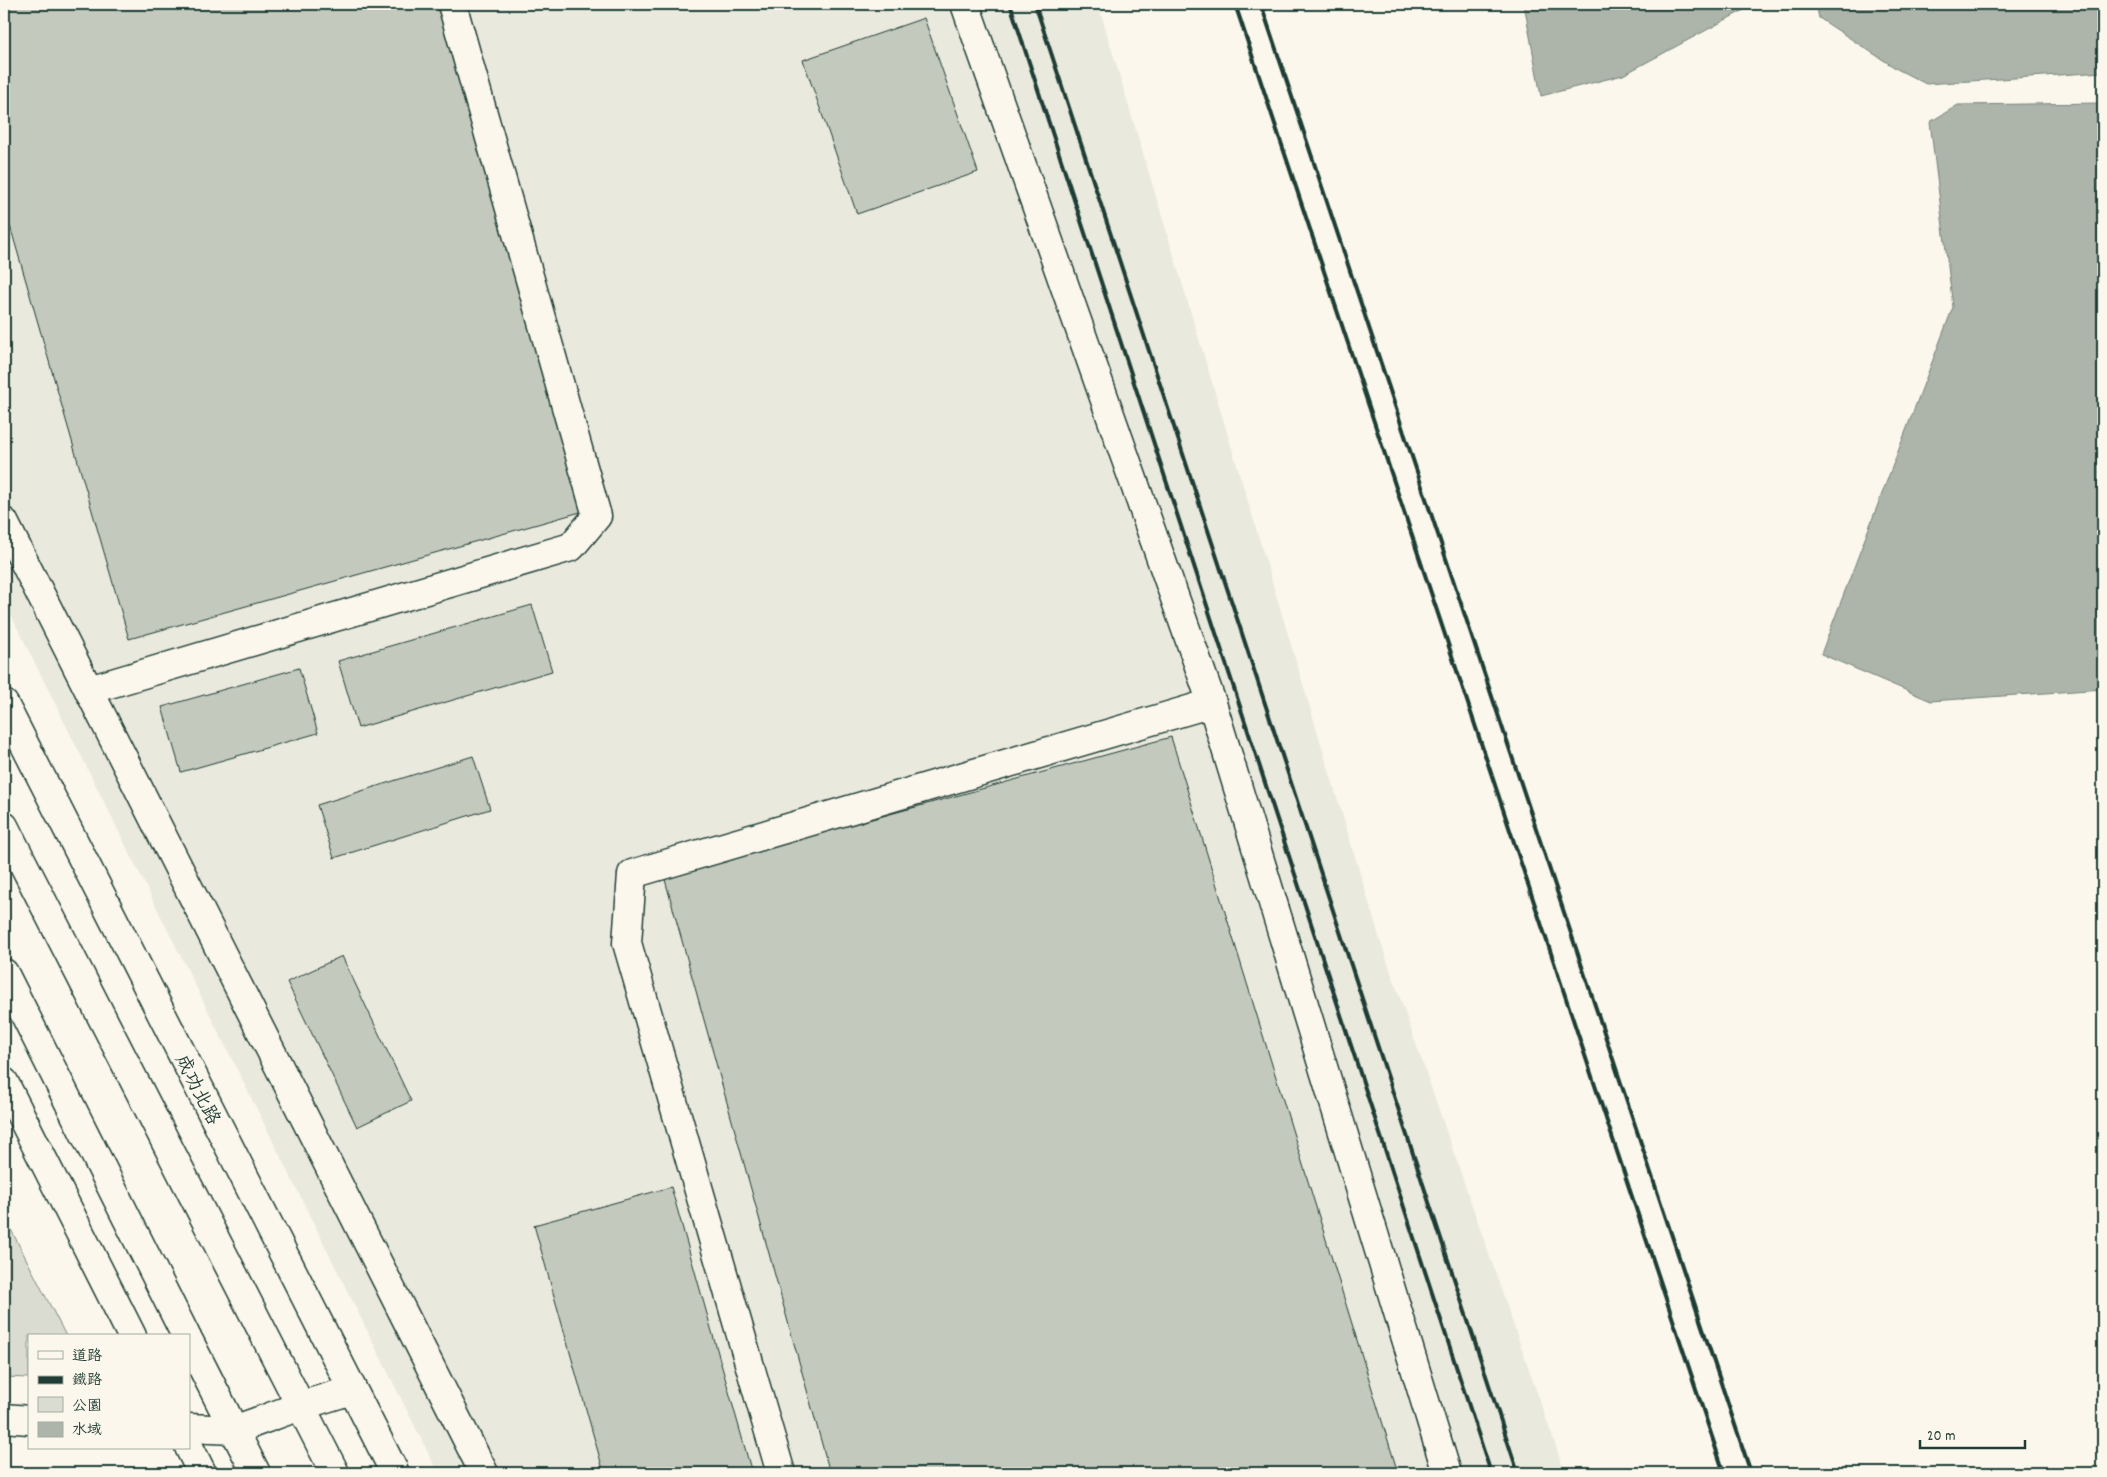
<svg xmlns="http://www.w3.org/2000/svg" width="2107" height="1477" font-family="Dekko,'LXGW WenKai TC',sans-serif">
<style>
.built{fill:#eae9de}
.green{fill:#dbdcd1;stroke:#7d8c82}
.water{fill:#adb4aa;stroke:#74847b}
.building{fill:#c4c9be;stroke:#1f3d34}
.lines{fill:none;stroke-linecap:round;stroke-linejoin:round}
.minor-casing{stroke:#1f3d34;stroke-width:31}
.major-casing{stroke:#1f3d34;stroke-width:31}
.minor{stroke:#fbf7ec;stroke-width:28}
.major{stroke:#fbf7ec;stroke-width:28}
.rail{stroke:#1f3d34;stroke-width:4}
.labels{text-anchor:middle;stroke-width:4;stroke-linejoin:round;paint-order:stroke}
.street-label{font-size:19px;fill:#1f3d34;stroke:#fbf7ec}
</style>
<rect width="100%" height="100%" fill="#fbf7ec"/>
<filter id="ink" filterUnits="userSpaceOnUse"><feTurbulence type="fractalNoise" baseFrequency=".02" numOctaves="2"/><feDisplacementMap in="SourceGraphic" scale="10" xChannelSelector="R" yChannelSelector="G"/><feConvolveMatrix kernelMatrix="1 2 1 2 8 2 1 2 1" color-interpolation-filters="sRGB"/></filter>
<g filter="url(#ink)">
<!-- built -->
<path class="built" d="M4,4H1098L1381,943L1565,1473H438L4,601Z"/>
<!-- green -->
<path class="green" d="M4,1216L66,1336H29V1378L4,1377Z"/>
<!-- water -->
<g class="water">
<path d="M1524,4H1755L1623,75L1541,96Z"/>
<path d="M1816,4H2103V72L1926,84L1897,69L1819,18Z"/>
<path d="M2103,103V689L1931,701L1821,654L1953,307L1930,122L1958,105Z"/>
</g>
<!-- building -->
<g class="building">
<path d="M4,4H437L584,511L129,639L4,205Z"/>
<path d="M924,18L978,172L857,214L803,60Z"/>
<path d="M532,605L552,671L358,728L338,661Z"/>
<path d="M299,668L318,733L181,772L162,707Z"/>
<path d="M1171,737L1398,1473H830L664,876Z"/>
<path d="M473,756L490,809L334,858L317,805Z"/>
<path d="M342,956L411,1101L357,1127L287,982Z"/>
<path d="M671,1187L752,1473H604L534,1225Z"/>
</g>
<g class="lines">
<!-- minor casing -->
<g class="minor-casing">
<g id="minor">
<path d="M965,4L1212,703L1447,1473"/>
<path d="M4,522L484,1473"/>
<path d="M89,690L571,547L597,516L452,4"/>
<path d="M4,704L395,1473"/>
<path d="M4,1082L132,1336"/>
<path d="M4,1418L29,1420"/>
<path d="M189,1428L234,1430L300,1406L352,1390"/>
<path d="M189,1447L202,1473"/>
<path d="M781,1473L627,943L632,874L1212,703"/>
</g>
</g>
<!-- major casing -->
<g class="major-casing">
<g id="major">
<path d="M4,826L335,1473"/>
<path d="M4,973L186,1336"/>
<path d="M189,1341L256,1473"/>
</g>
</g>
<!-- minor -->
<use href="#minor" class="minor"/>
<!-- major -->
<use href="#major" class="major"/>
<!-- rail -->
<g class="rail">
<path d="M1010,4L1491,1473"/>
<path d="M1035,4L1518,1473"/>
<path d="M1235,4L1724,1473"/>
<path d="M1261,4L1751,1473"/>
</g>
</g>
</g>
<g class="labels">
<!-- street labels -->
<g class="street-label">
<text transform="translate(199 1089) rotate(63)" y="7">成功北路</text>
</g>
</g>
<!-- margin -->
<rect width="2107" height="1477" fill="none" stroke="#fbf7ec" stroke-width="20"/>
<rect x="10" y="10" width="2087" height="1457" fill="none" stroke="#1f3d34" stroke-width="2" filter="url(#ink)"/>
<!-- legend -->
<rect x="28" y="1334" width="162" height="115" fill="#fbf7ec" stroke="#a3ada2"/>
<rect x="38" y="1351" width="25" height="8" fill="#fbf7ec" stroke="#a3ada2"/>
<text x="72" y="1360" font-size="15" fill="#1f3d34">道路</text>
<rect x="38" y="1376" width="25" height="8" fill="#1f3d34" stroke="#a3ada2"/>
<text x="72" y="1384" font-size="15" fill="#1f3d34">鐵路</text>
<rect x="38" y="1397" width="25" height="15" fill="#dbdcd1" stroke="#a3ada2"/>
<text x="72" y="1410" font-size="15" fill="#1f3d34">公園</text>
<rect x="38" y="1422" width="25" height="15" fill="#adb4aa" stroke="#a3ada2"/>
<text x="72" y="1434" font-size="15" fill="#1f3d34">水域</text>
<!-- scale -->
<path d="M1920 1440v8h105v-8" fill="none" stroke="#1f3d34" stroke-width="2.5"/>
<text x="1927" y="1440" font-size="15" fill="#1f3d34" stroke="#fbf7ec" stroke-width="4" paint-order="stroke">20 m</text>
</svg>
